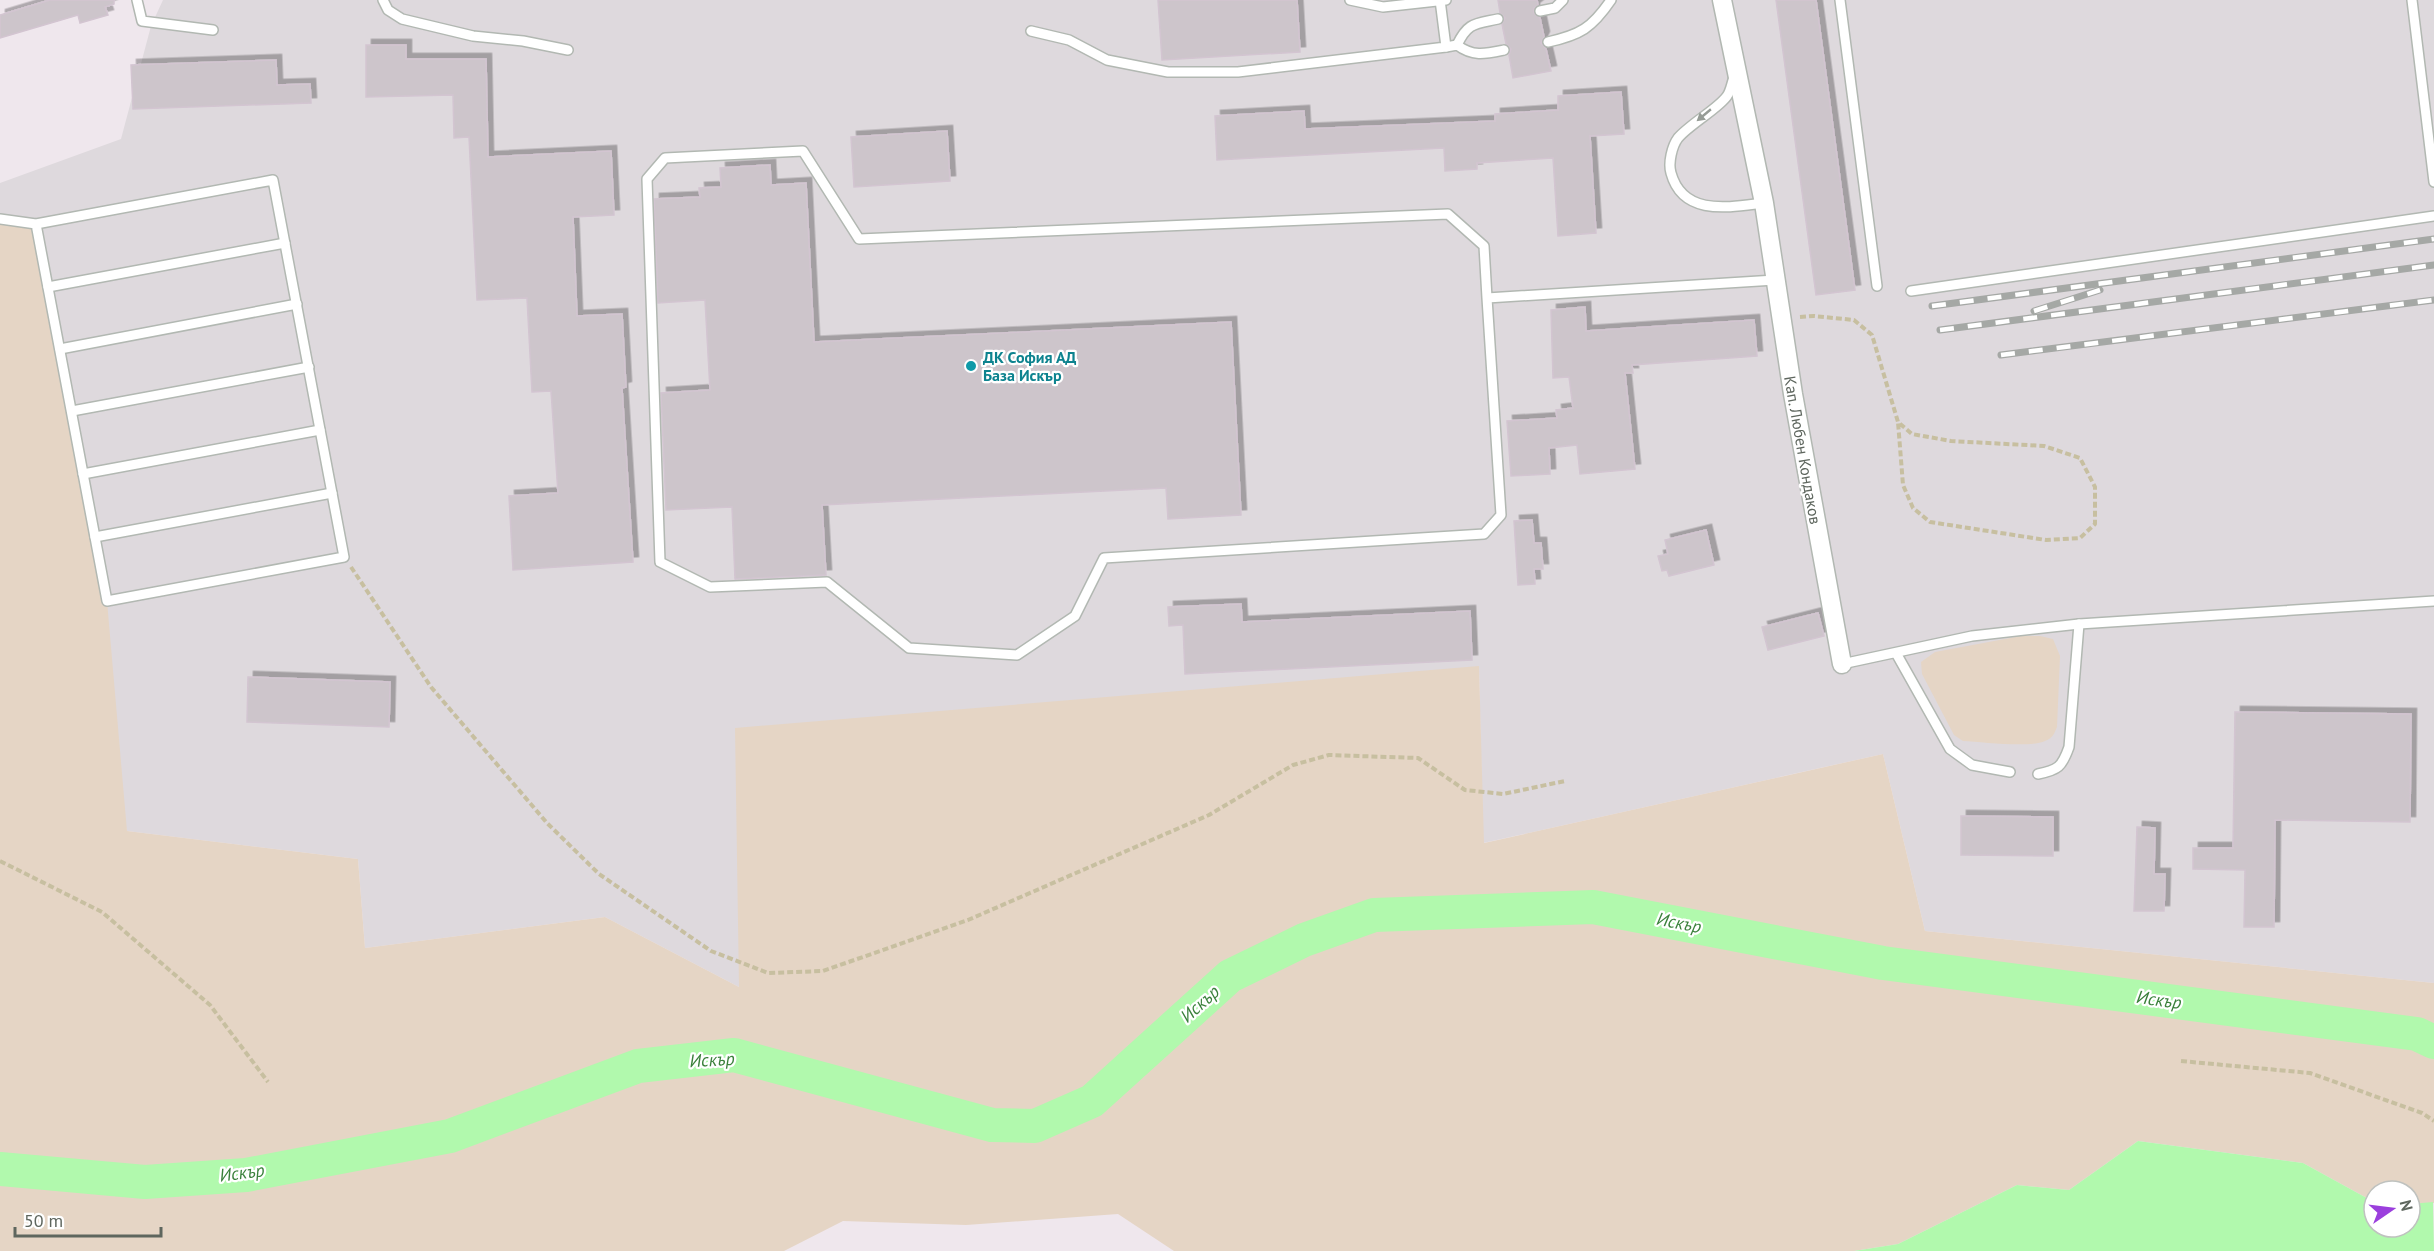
<svg xmlns="http://www.w3.org/2000/svg" width="2434" height="1251" font-family="'PT Sans',sans-serif">
<style>
.industrial{fill:#ded9dd}
.green{fill:#e5d5c5}
.water{fill:#b1f9ad}
.lines{fill:none;stroke-linecap:round;stroke-linejoin:round}
.river{stroke:#b1f9ad;stroke-width:34}
.building{fill:#cdc5cb;stroke:#d3c5d1;stroke-width:1.5;filter:url(#shadow)}
.lane-casing{stroke:#b2b8b2;stroke-width:12}
.street-casing{stroke:#b2b8b2;stroke-width:21}
.path{stroke:#c7bfa0;stroke-width:4;stroke-dasharray:6 3;stroke-linecap:butt}
.lane{stroke:#fff;stroke-width:9}
.street{stroke:#fff;stroke-width:18}
.rail-casing{stroke:#a5a8a5;stroke-width:7}
.rail{stroke:#fff;stroke-width:4.5;stroke-dasharray:14;stroke-linecap:butt}
.oneway{fill:#969c96}
.culture-dot{fill:#0f9aa8;stroke:#fff;stroke-width:2}
.labels{text-anchor:middle;stroke-width:4.5;stroke-linejoin:round;paint-order:stroke}
.culture-label{font-size:16px;font-weight:bold;fill:#0d838f;stroke:#fff;text-anchor:start}
.street-label{font-size:16px;fill:#5e665e;stroke:#fff}
.water-label{font-size:18px;font-style:italic;fill:#3a803b;stroke:#fff}
</style>
<defs>
<filter id="shadow"><feDropShadow dx="5.5" dy="-5.5" stdDeviation="0" flood-color="#0004"/></filter>
</defs>
<rect width="100%" height="100%" fill="#efe7ed"/>
<!-- industrial -->
<path class="industrial" d="M163,0H2434V983L1925,931L1883,754L1483,843L1479,667L739,987L605,917L365,948L358,859L127,831L0,423V183L121,139L151,26Z"/>
<!-- green -->
<g class="green">
<path d="M0,219L36,224L107,601L127,831L358,859L365,948L605,917L739,987L735,728L1479,666L1484,843L1883,754L1925,931L2434,983V1203L2410,1204V1191H2374V1202L2303,1163L2138,1141L2069,1190L2017,1185L1898,1244L1854,1251H1174L1118,1214L966,1225L843,1221L784,1251H0Z"/>
<path d="M2021,636H2040L2053,639L2060,656L2057,727C2054,734 2053,738 2045,741C2030,748 1982,742 1963,741L1954,735L1922,674L1921,662L1935,652Z"/>
</g>
<!-- water -->
<path class="water" d="M2138,1141L2303,1163L2374,1202V1227H2410V1204L2433,1202L2434,1251H1854L1898,1244L2017,1185L2069,1190Z"/>
<g class="lines">
<!-- river -->
<path class="river" d="M0,1169L145,1182L246,1175L450,1136L638,1066L734,1055L992,1125L1035,1126L1092,1101L1230,976L1304,940L1374,915L1593,907L1883,963L2417,1034L2434,1042"/>
</g>
<!-- building -->
<g class="building">
<path d="M50,0H114V4L105,7L108,15L80,23L78,15L0,38V15Z"/>
<path d="M1158,0H1297L1300,52L1162,60Z"/>
<path d="M1498,0H1537L1538,5L1534,8V13L1540,18L1544,37L1541,43L1546,49L1551,71L1513,78L1509,55L1511,49L1506,44L1502,24L1505,18L1500,13Z"/>
<path d="M1776,0H1816L1855,290L1816,295Z"/>
<path d="M366,45H406V59H486L488,157L611,151L614,215L573,217L577,316L622,314L626,387L622,388L633,562L513,570L509,496L558,493L551,391L532,392L527,298L477,300L469,137L454,138L453,95L366,97Z"/>
<path d="M276,60L277,85L310,84L311,103L133,109L131,65Z"/>
<path d="M1621,92L1624,134L1590,136L1596,233L1558,236L1553,158L1477,163V169L1445,171L1444,148L1217,160L1215,116L1304,111L1305,129L1495,121V114L1558,110V96Z"/>
<path d="M947,131L950,181L854,187L851,137Z"/>
<path d="M770,165L771,185L806,183L814,342L1231,322L1241,515L1168,519L1166,488L822,505L826,575L735,579L732,507L666,510L661,393L710,390L705,300L658,303L654,199L700,197L699,188L721,187L720,168Z"/>
<path d="M1585,307L1586,331L1754,320L1757,356L1632,365L1633,373H1625L1635,469L1580,474L1577,445L1549,448L1550,474L1511,476L1507,421L1557,418L1556,410L1573,408L1569,377L1553,378L1551,310Z"/>
<path d="M1532,520L1534,543H1541L1543,569H1534L1535,584L1518,585L1514,521Z"/>
<path d="M1706,530L1714,565L1669,576L1667,570L1662,571L1658,556L1668,554L1665,540Z"/>
<path d="M1241,604L1242,622L1470,611L1472,660L1185,674L1183,625L1169,626L1168,607Z"/>
<path d="M1818,613L1824,636L1768,650L1762,627Z"/>
<path d="M248,677L390,682L389,727L247,722Z"/>
<path d="M2235,712L2411,714L2410,822L2275,820L2274,927H2244L2245,870L2193,869V848H2233Z"/>
<path d="M1961,816L2053,817V856L1961,855Z"/>
<path d="M2137,827L2155,828L2154,874H2165L2164,911H2134Z"/>
</g>
<g class="lines">
<!-- lane casing -->
<g class="lane-casing">
<g id="lane">
<path d="M137,0L142,21L213,30"/>
<path d="M383,0L388,10L402,19L473,36L523,41L568,50"/>
<path d="M1350,0L1383,7L1446,0"/>
<path d="M1840,0L1877,286"/>
<path d="M2412,0L2434,182"/>
<path d="M1540,11L1555,8L1563,0"/>
<path d="M1031,31L1069,40L1107,60L1168,72H1238L1446,47L1440,0"/>
<path d="M1548,42C1580,35 1592,28 1611,0"/>
<path d="M1457,45C1468,22 1475,24 1498,19"/>
<path d="M1446,47L1457,45C1473,57 1485,54 1504,50"/>
<path d="M1735,75C1732,81 1731,91 1727,96C1719,108 1690,124 1678,138C1672,146 1668,163 1671,173C1683,217 1730,207 1764,203"/>
<path d="M0,219L36,224L273,180L344,557L107,601L36,224"/>
<path d="M48,287L285,243"/>
<path d="M1911,291L2434,216"/>
<path d="M1487,298L1501,515L1484,534L1104,558L1075,616L1017,655L909,648L827,582L710,587L660,562L647,179L665,158L803,151L859,239L1448,214L1484,246L1487,298L1775,280"/>
<path d="M60,349L297,304"/>
<path d="M72,411L309,367"/>
<path d="M83,474L320,430"/>
<path d="M95,537L332,493"/>
<path d="M1896,653L1950,749L1972,765L2010,772"/>
<path d="M1842,664L1972,636L2079,624L2434,601"/>
<path d="M2038,774C2058,770 2062,767 2069,747L2079,624"/>
</g>
</g>
<!-- street casing -->
<g class="street-casing">
<path id="street" d="M1722,0L1764,203L1793,394L1842,664"/>
</g>
<!-- path -->
<g class="path">
<path d="M1800,317L1814,316L1854,320L1872,335L1898,422L1912,434L1951,441L2044,446L2080,458L2095,487V524L2080,538L2046,540L1930,522L1913,508L1903,485L1898,422"/>
<path d="M351,567L431,687L547,823L599,874L711,951L768,973L823,971L968,920L1209,815L1293,765L1329,755L1418,758L1465,790L1503,794L1565,781"/>
<path d="M0,861L102,912L210,1005L268,1082"/>
<path d="M2181,1061L2310,1073L2422,1113L2434,1121"/>
</g>
<!-- lane -->
<use href="#lane" class="lane"/>
<!-- street -->
<use href="#street" class="street"/>
<!-- rail casing -->
<g class="rail-casing">
<g id="rail">
<path d="M1932,306L2434,239"/>
<path d="M2034,311L2100,290"/>
<path d="M1940,330L2434,265"/>
<path d="M2001,355L2434,300"/>
</g>
</g>
<!-- rail -->
<use href="#rail" class="rail"/>
</g>
<!-- one-way arrows -->
<defs><path id="oneway-solid" d="M-6-.8H1V-3.2L6.5 0L1 3.2V.8H-6Z" transform="scale(1.5)"/></defs>
<use class="oneway" href="#oneway-solid" transform="translate(1704 115) rotate(140)"/>
<!-- markers -->
<circle class="culture-dot" cx="971" cy="366" r="6"/>
<g class="labels">
<!-- culture labels -->
<g class="culture-label">
<text x="983" y="363">ДК София АД<tspan x="983" dy="18">База Искър</tspan></text>
</g>
<!-- street labels -->
<g class="street-label">
<text transform="translate(1803 450) rotate(80)" y="6">Кап. Любен Кондаков</text>
</g>
<!-- water labels -->
<g class="water-label">
<text transform="translate(1679 923) rotate(11)" y="6">Искър</text>
<text transform="translate(2159 1000) rotate(8)" y="6">Искър</text>
<text transform="translate(1200 1004) rotate(-42)" y="6">Искър</text>
<text transform="translate(712 1060) rotate(-3)" y="6">Искър</text>
<text transform="translate(242 1173) rotate(-7)" y="6">Искър</text>
</g>
</g>
<!-- north arrow -->
<g transform="translate(2392 1209) rotate(76)"><circle r="28" fill="#ffffff" stroke="#bfc2bf" stroke-width="1.5"/>
<path d="M0-4.5L10 22L0 15L-10 22Z" fill="#9b3fdd"/>
<text y="-9" font-size="16" font-weight="bold" text-anchor="middle" fill="#5e665e">N</text>
</g>
<!-- scale -->
<path d="M15 1227v9h146v-9" fill="none" stroke="#5e665e" stroke-width="3"/>
<text x="24" y="1227" font-size="18" fill="#5e665e" stroke="#ffffff" stroke-width="4.5" paint-order="stroke">50 m</text>
</svg>
